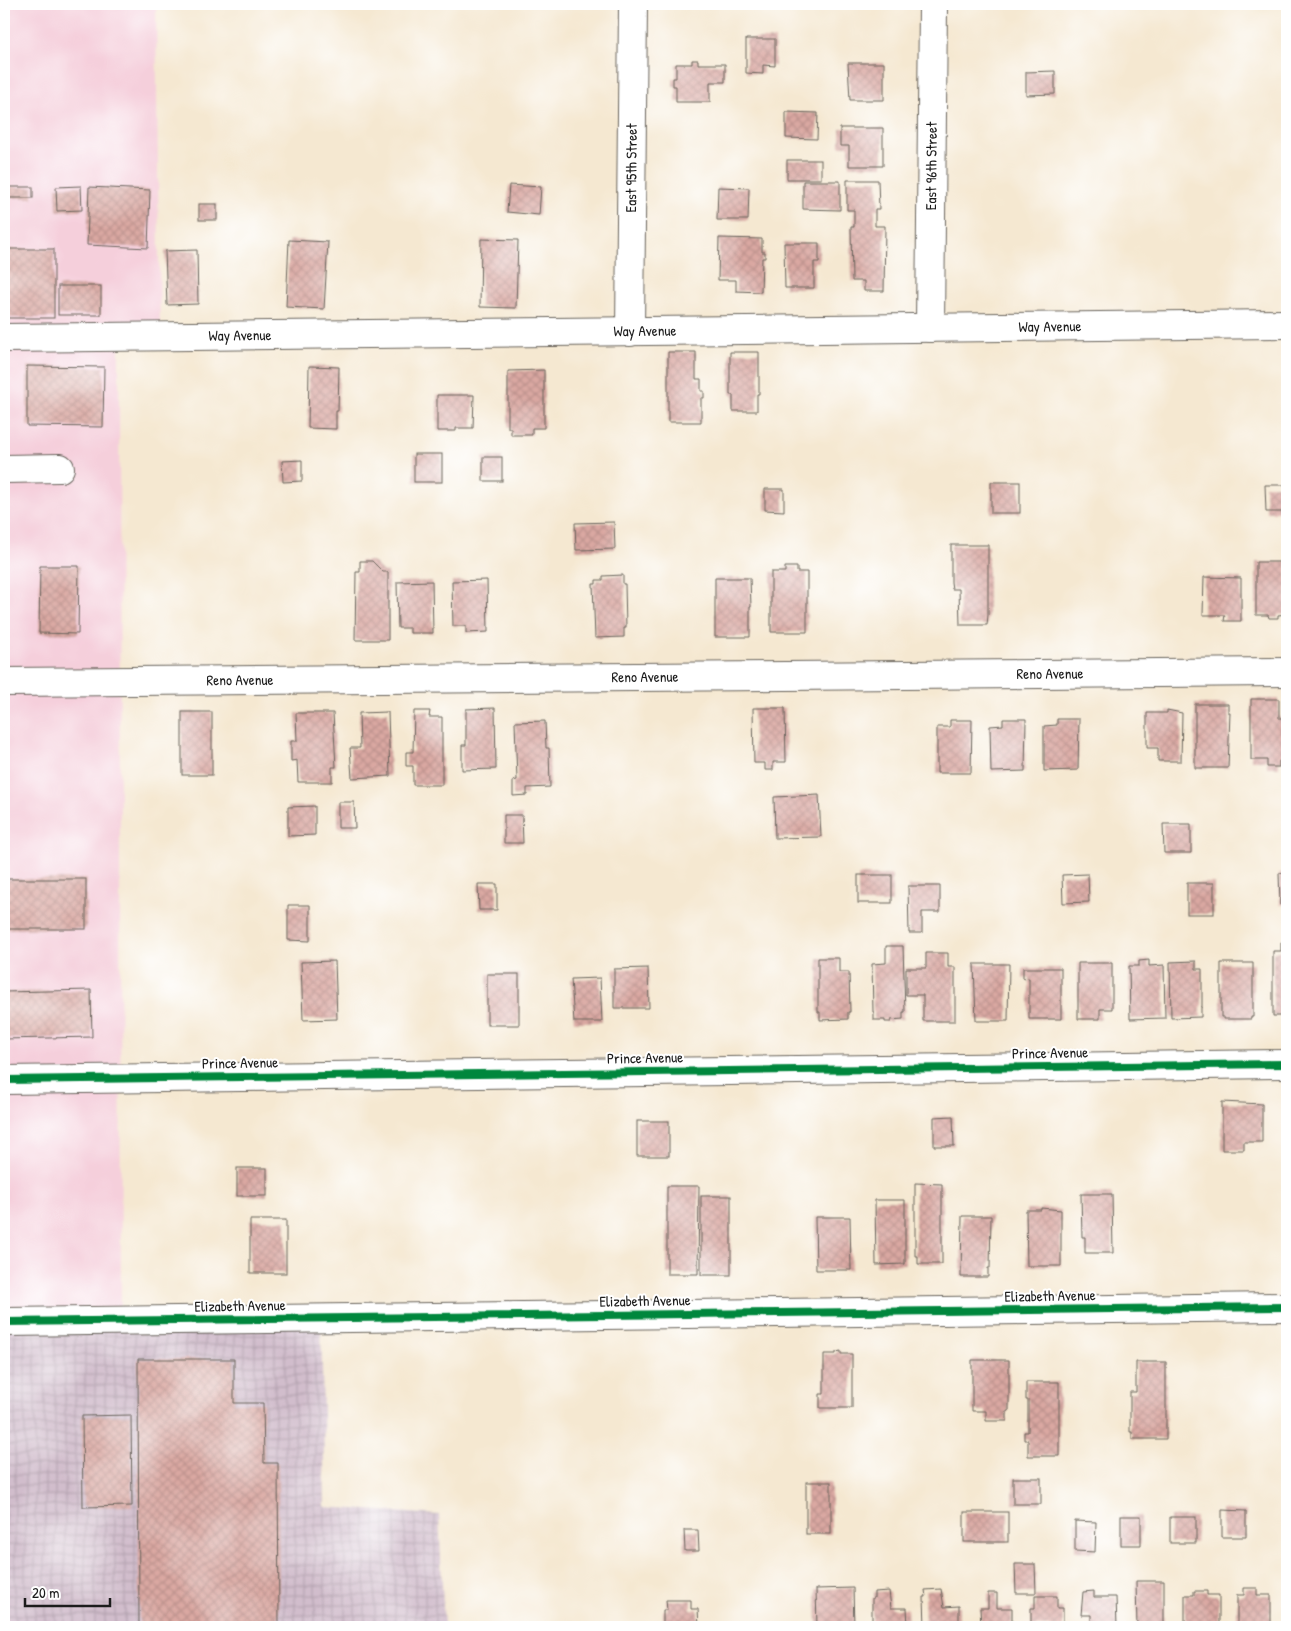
<svg xmlns="http://www.w3.org/2000/svg" width="1291" height="1631" font-family="'Patrick Hand',sans-serif">
<style>
.built{fill:#f5cfdb}
.industrial{fill:url(#industrial-grid)}
.building{fill:url(#building-cross-hatch)}
.lines{fill:none;stroke-linecap:round;stroke-linejoin:round}
.minor-casing{stroke:#68635b;stroke-width:30}
.minor{stroke:#fff;stroke-width:28}
.cycleway-casing{stroke:#fff;stroke-width:11}
.cycleway{stroke:#00873e;stroke-width:8}
.labels{text-anchor:middle;stroke-width:4;stroke-linejoin:round;paint-order:stroke}
.street-label{font-size:15px;fill:#1c1c1c;stroke:#fff}
</style>
<defs>
<pattern id="industrial-grid" width="8" height="8" patternUnits="userSpaceOnUse" patternTransform="scale(1.25)"><rect width="8" height="8" fill="#d1bdcc"/><path d="M0 4h8M4 0v8" fill="none" stroke="#b3a2af"/></pattern>
<pattern id="building-cross-hatch" width="8" height="8" patternUnits="userSpaceOnUse" patternTransform="scale(1.25)"><rect width="8" height="8" fill="#daa8a2"/><path d="M0 0l8 8M0 8l8-8" fill="none" stroke="#ba908b"/></pattern>
</defs>
<rect width="100%" height="100%" fill="#fff"/>
<filter id="ink" filterUnits="userSpaceOnUse"><feTurbulence type="fractalNoise" baseFrequency=".02" numOctaves="2"/><feDisplacementMap in="SourceGraphic" scale="10" xChannelSelector="R" yChannelSelector="G"/><feConvolveMatrix kernelMatrix="1 2 1 2 8 2 1 2 1" color-interpolation-filters="sRGB"/></filter>
<filter id="wash" filterUnits="userSpaceOnUse"><feTurbulence type="fractalNoise" baseFrequency=".0096" numOctaves="4" result="noise"/><feDisplacementMap in="SourceGraphic" scale="20" xChannelSelector="R" yChannelSelector="G"/><feGaussianBlur stdDeviation="1.12" result="paint"/><feColorMatrix in="noise" values="0 0 0 0 0 0 0 0 0 0 0 0 0 0 0 0 0 1.4 0 .05"/><feComposite in="paint" operator="in"/></filter>
<g filter="url(#wash)">
<rect width="100%" height="100%" fill="#f5e8d1"/>
<!-- built -->
<path class="built" d="M4,4H156L160,336L119,337L121,1321L4,1322Z"/>
<!-- industrial -->
<path class="industrial" d="M321,1319L325,1507L439,1515L444,1627H4V1322Z"/>
<g id="blocks">
<!-- building -->
<g class="building">
<path d="M746,39H775V66L763,65V74L746,73Z"/>
<path d="M692,60H698V64H725V82H710V102H676V86H673V78H676V64H692Z"/>
<path d="M848,63H884V100H850Z"/>
<path d="M1055,71V94L1026,95V72Z"/>
<path d="M786,112L818,113L817,139L786,138Z"/>
<path d="M840,128H883V166H849V146H840Z"/>
<rect x="787" y="160" width="34" height="19"/>
<path d="M847,180H878L879,209H875V226H885L884,291H864V281H852L851,227H854V210H847Z"/>
<path d="M803,181H840V210L803,209Z"/>
<path d="M509,185L541,187L539,215L507,212Z"/>
<path d="M81,186L82,210L57,211L56,187Z"/>
<rect x="8" y="187" width="25" height="11"/>
<path d="M89,187L150,190L148,248L87,245Z"/>
<path d="M718,187L749,188L748,220H717Z"/>
<rect x="199" y="204" width="18" height="16"/>
<path d="M719,238L762,239V252H765V258H762L761,292L736,291V280H718Z"/>
<path d="M481,239L518,240L516,308L480,307Z"/>
<path d="M289,240L328,242L324,309L286,307Z"/>
<path d="M784,243H819V262H814V288H785Z"/>
<rect x="4" y="249" width="50" height="69"/>
<path d="M197,250L198,304L167,305L165,251Z"/>
<rect x="58" y="286" width="43" height="29"/>
<path d="M668,352H696V379H701V391H704V398H701V422H668Z"/>
<path d="M730,352H759V394H757V411H733V395H730Z"/>
<path d="M27,366L104,367L103,427L27,426Z"/>
<path d="M309,366L339,367L338,411H336V429L308,428Z"/>
<path d="M544,370V428H532V435H511V428H508V371Z"/>
<path d="M437,395H474L473,428H456V431H437Z"/>
<rect x="414" y="454" width="28" height="28"/>
<rect x="483" y="457" width="19" height="24"/>
<path d="M302,460V481L283,482L282,461Z"/>
<rect x="991" y="482" width="29" height="31"/>
<path d="M1265,485H1287V512H1266Z"/>
<path d="M765,489H784V511L765,510Z"/>
<path d="M614,522L615,549L576,550L575,523Z"/>
<path d="M951,545H988V615L987,625H960L959,589H952L951,582Z"/>
<path d="M360,561H372L383,572H388V640H355L356,572H360Z"/>
<path d="M1256,562H1287V614L1278,615V618H1269L1268,615H1256Z"/>
<path d="M40,566H79L78,634L39,633Z"/>
<path d="M785,567H797V572H807V632H771V572H785Z"/>
<path d="M623,575V584H625L626,628H624V637L595,638L593,584H596V580H603V576Z"/>
<path d="M1204,577L1241,578V621H1224L1225,615H1203Z"/>
<path d="M715,578H750L751,607H750V637H715Z"/>
<path d="M487,580L488,632L466,633V626H453L452,581Z"/>
<path d="M432,581L433,633H410V628H398L397,582Z"/>
<path d="M1251,699H1279V718H1285V726H1287V761H1279V767H1267V760H1251Z"/>
<path d="M1195,704H1228V712H1230L1228,768H1195Z"/>
<path d="M495,708L496,769L462,770V745H466V709Z"/>
<path d="M753,708H785L786,762H773V770H765V763H754Z"/>
<path d="M1167,710L1182,713L1181,761H1158V748H1147V713H1167Z"/>
<path d="M414,711H430L429,717H442V785H413V766H406V752H413Z"/>
<rect x="182" y="712" width="30" height="63"/>
<path d="M388,712L390,776L352,778L350,748H360L359,713Z"/>
<path d="M296,713H333L336,767H332V782H298L297,760L291,761V741H297Z"/>
<path d="M1003,719H1026L1025,771L991,772L990,726L1003,725Z"/>
<path d="M1057,719H1079L1078,770L1044,771V726L1057,725Z"/>
<path d="M950,720H972L971,773H937V727H950Z"/>
<path d="M545,721L546,748H549L550,787L527,788V795L513,796V781L517,780L515,722Z"/>
<path d="M819,795L821,837L775,838L774,797Z"/>
<path d="M338,802H354L355,828H338Z"/>
<path d="M315,806V835L288,836V807Z"/>
<path d="M504,815H522L523,843H504Z"/>
<path d="M1163,824H1191V853H1164Z"/>
<path d="M1287,872V904L1280,905L1279,873Z"/>
<path d="M1088,874L1089,902L1063,903L1062,875Z"/>
<rect x="858" y="875" width="34" height="28"/>
<rect x="6" y="879" width="80" height="50"/>
<rect x="1187" y="883" width="27" height="31"/>
<path d="M478,884H497V910H479Z"/>
<path d="M908,886H940V912H922V933H909Z"/>
<path d="M288,905H310V941L288,940Z"/>
<path d="M1281,943H1287V1016H1273V951H1281Z"/>
<path d="M886,946H903L905,1012H903V1019L891,1020V1022H885V1020H874V1012H873L872,964L886,963Z"/>
<path d="M926,953H948V967H955V1021H923V995H906V968H926Z"/>
<path d="M818,958H839V972H849L850,1012H848V1019L820,1020V1012H818Z"/>
<path d="M1149,960V966L1164,965L1165,1018L1130,1019L1129,966H1139V961Z"/>
<path d="M335,961L337,1019L303,1020L301,962Z"/>
<path d="M1196,961V969H1202V1007H1201V1017L1171,1018L1170,962Z"/>
<path d="M1078,963H1112V1009H1100V1019H1078Z"/>
<path d="M1221,963H1253V1017H1251V1019H1224V1017H1221Z"/>
<path d="M974,964H1009L1008,1021H976Z"/>
<path d="M648,968L649,1008H614V969Z"/>
<path d="M1023,968H1061V1019H1029V978L1023,979Z"/>
<rect x="487" y="974" width="32" height="51"/>
<path d="M600,978L602,1022H574L571,979Z"/>
<path d="M91,990L92,1037L4,1039V992Z"/>
<path d="M1222,1102L1262,1104V1142H1244V1150H1222Z"/>
<path d="M953,1116L954,1146H934V1117Z"/>
<rect x="637" y="1121" width="32" height="35"/>
<rect x="237" y="1168" width="30" height="28"/>
<path d="M915,1183L942,1184V1264H918V1256H915Z"/>
<path d="M667,1186H699L698,1274H667Z"/>
<path d="M1081,1194H1112L1113,1253H1085V1237H1082Z"/>
<rect x="701" y="1196" width="30" height="79"/>
<path d="M875,1200H905V1264L876,1265Z"/>
<path d="M1041,1208L1061,1210V1266H1027L1026,1210H1041Z"/>
<path d="M962,1216H991L990,1268H988V1277H961Z"/>
<path d="M815,1217H850L851,1270H816Z"/>
<rect x="250" y="1220" width="36" height="53"/>
<path d="M841,1351V1354H852V1408H820V1394H824V1354H836V1352Z"/>
<path d="M138,1359H234V1403H263L264,1463H278L279,1627H139Z"/>
<path d="M972,1360H1009V1411H1007V1421H986V1411H972Z"/>
<path d="M1136,1362H1166V1439H1132V1432H1130V1392H1136Z"/>
<path d="M1026,1382H1059V1456H1028V1440H1024V1432H1028V1400H1026Z"/>
<path d="M131,1415L132,1506L83,1507L82,1416Z"/>
<rect x="1013" y="1478" width="28" height="26"/>
<rect x="806" y="1482" width="25" height="52"/>
<path d="M1222,1510L1246,1511V1537H1222Z"/>
<rect x="964" y="1512" width="44" height="30"/>
<rect x="1121" y="1516" width="20" height="29"/>
<rect x="1170" y="1517" width="26" height="26"/>
<path d="M1075,1521L1096,1522L1095,1552L1075,1551Z"/>
<path d="M684,1530H698L699,1551H685Z"/>
<path d="M1015,1564H1035L1036,1593H1016Z"/>
<path d="M1136,1581H1164V1627H1137Z"/>
<path d="M853,1588L854,1627H817L816,1589Z"/>
<path d="M1244,1588H1257V1595H1271V1627H1237V1595H1244Z"/>
<path d="M941,1589L944,1607L959,1606V1627H925L924,1597H926L925,1590Z"/>
<path d="M889,1591L891,1608H907L908,1627H872V1598H874V1592Z"/>
<path d="M1094,1591V1597H1116L1117,1627H1091V1615H1081L1083,1592Z"/>
<path d="M1194,1591H1207V1595H1219V1627H1185V1595H1194Z"/>
<path d="M988,1593H997V1608H1012V1627H981L980,1608H988Z"/>
<path d="M1035,1596H1057V1608H1063V1627H1031V1608H1035Z"/>
<path d="M666,1600H691V1609H698L699,1627H663V1610H667Z"/>
</g>
</g>
</g>
<g filter="url(#ink)">
<use href="#blocks" fill-opacity="0" stroke="#68635b" stroke-width="1"/>
<g class="lines">
<!-- minor casing -->
<g class="minor-casing">
<g id="minor">
<path id="s1" d="M930,328L933,4"/>
<path id="s2" d="M630,332L633,4"/>
<path id="s3" d="M4,338L1287,324"/>
<path d="M4,469L60,468"/>
<path id="s4" d="M4,682L1287,672"/>
<path d="M4,1080L1287,1064"/>
<path d="M4,1322L1287,1307"/>
</g>
</g>
<!-- minor -->
<use href="#minor" class="minor"/>
<!-- cycleway casing -->
<g class="cycleway-casing">
<g id="cycleway">
<path d="M4,1080L1287,1064"/>
<path d="M4,1322L1287,1307"/>
</g>
</g>
<!-- cycleway -->
<use href="#cycleway" class="cycleway"/>
</g>
</g>
<g class="labels">
<!-- street labels -->
<g class="street-label">
<text dy="5" stroke="none"><textPath href="#s1" startOffset="162">East 96th Street</textPath></text>
<text dy="5" stroke="none"><textPath href="#s2" startOffset="164">East 95th Street</textPath></text>
<text dy="5" stroke="none"><textPath href="#s3" startOffset="1046">Way Avenue</textPath></text>
<text dy="5" stroke="none"><textPath href="#s3" startOffset="641">Way Avenue</textPath></text>
<text dy="5" stroke="none"><textPath href="#s3" startOffset="236">Way Avenue</textPath></text>
<text dy="5" stroke="none"><textPath href="#s4" startOffset="1046">Reno Avenue</textPath></text>
<text dy="5" stroke="none"><textPath href="#s4" startOffset="641">Reno Avenue</textPath></text>
<text dy="5" stroke="none"><textPath href="#s4" startOffset="236">Reno Avenue</textPath></text>
<text transform="translate(1050 1053) rotate(-1)" y="5">Prince Avenue</text>
<text transform="translate(645 1058) rotate(-1)" y="5">Prince Avenue</text>
<text transform="translate(240 1063) rotate(-1)" y="5">Prince Avenue</text>
<text transform="translate(1050 1296) rotate(-1)" y="5">Elizabeth Avenue</text>
<text transform="translate(645 1301) rotate(-1)" y="5">Elizabeth Avenue</text>
<text transform="translate(240 1306) rotate(-1)" y="5">Elizabeth Avenue</text>
</g>
</g>
<!-- margin -->
<rect width="1291" height="1631" fill="none" stroke="#fff" stroke-width="20"/>
<!-- scale -->
<path d="M25 1598v8h85v-8" fill="none" stroke="#1c1c1c" stroke-width="2.5"/>
<text x="32" y="1598" font-size="15" fill="#1c1c1c" stroke="#ffffff" stroke-width="4" paint-order="stroke">20 m</text>
</svg>
